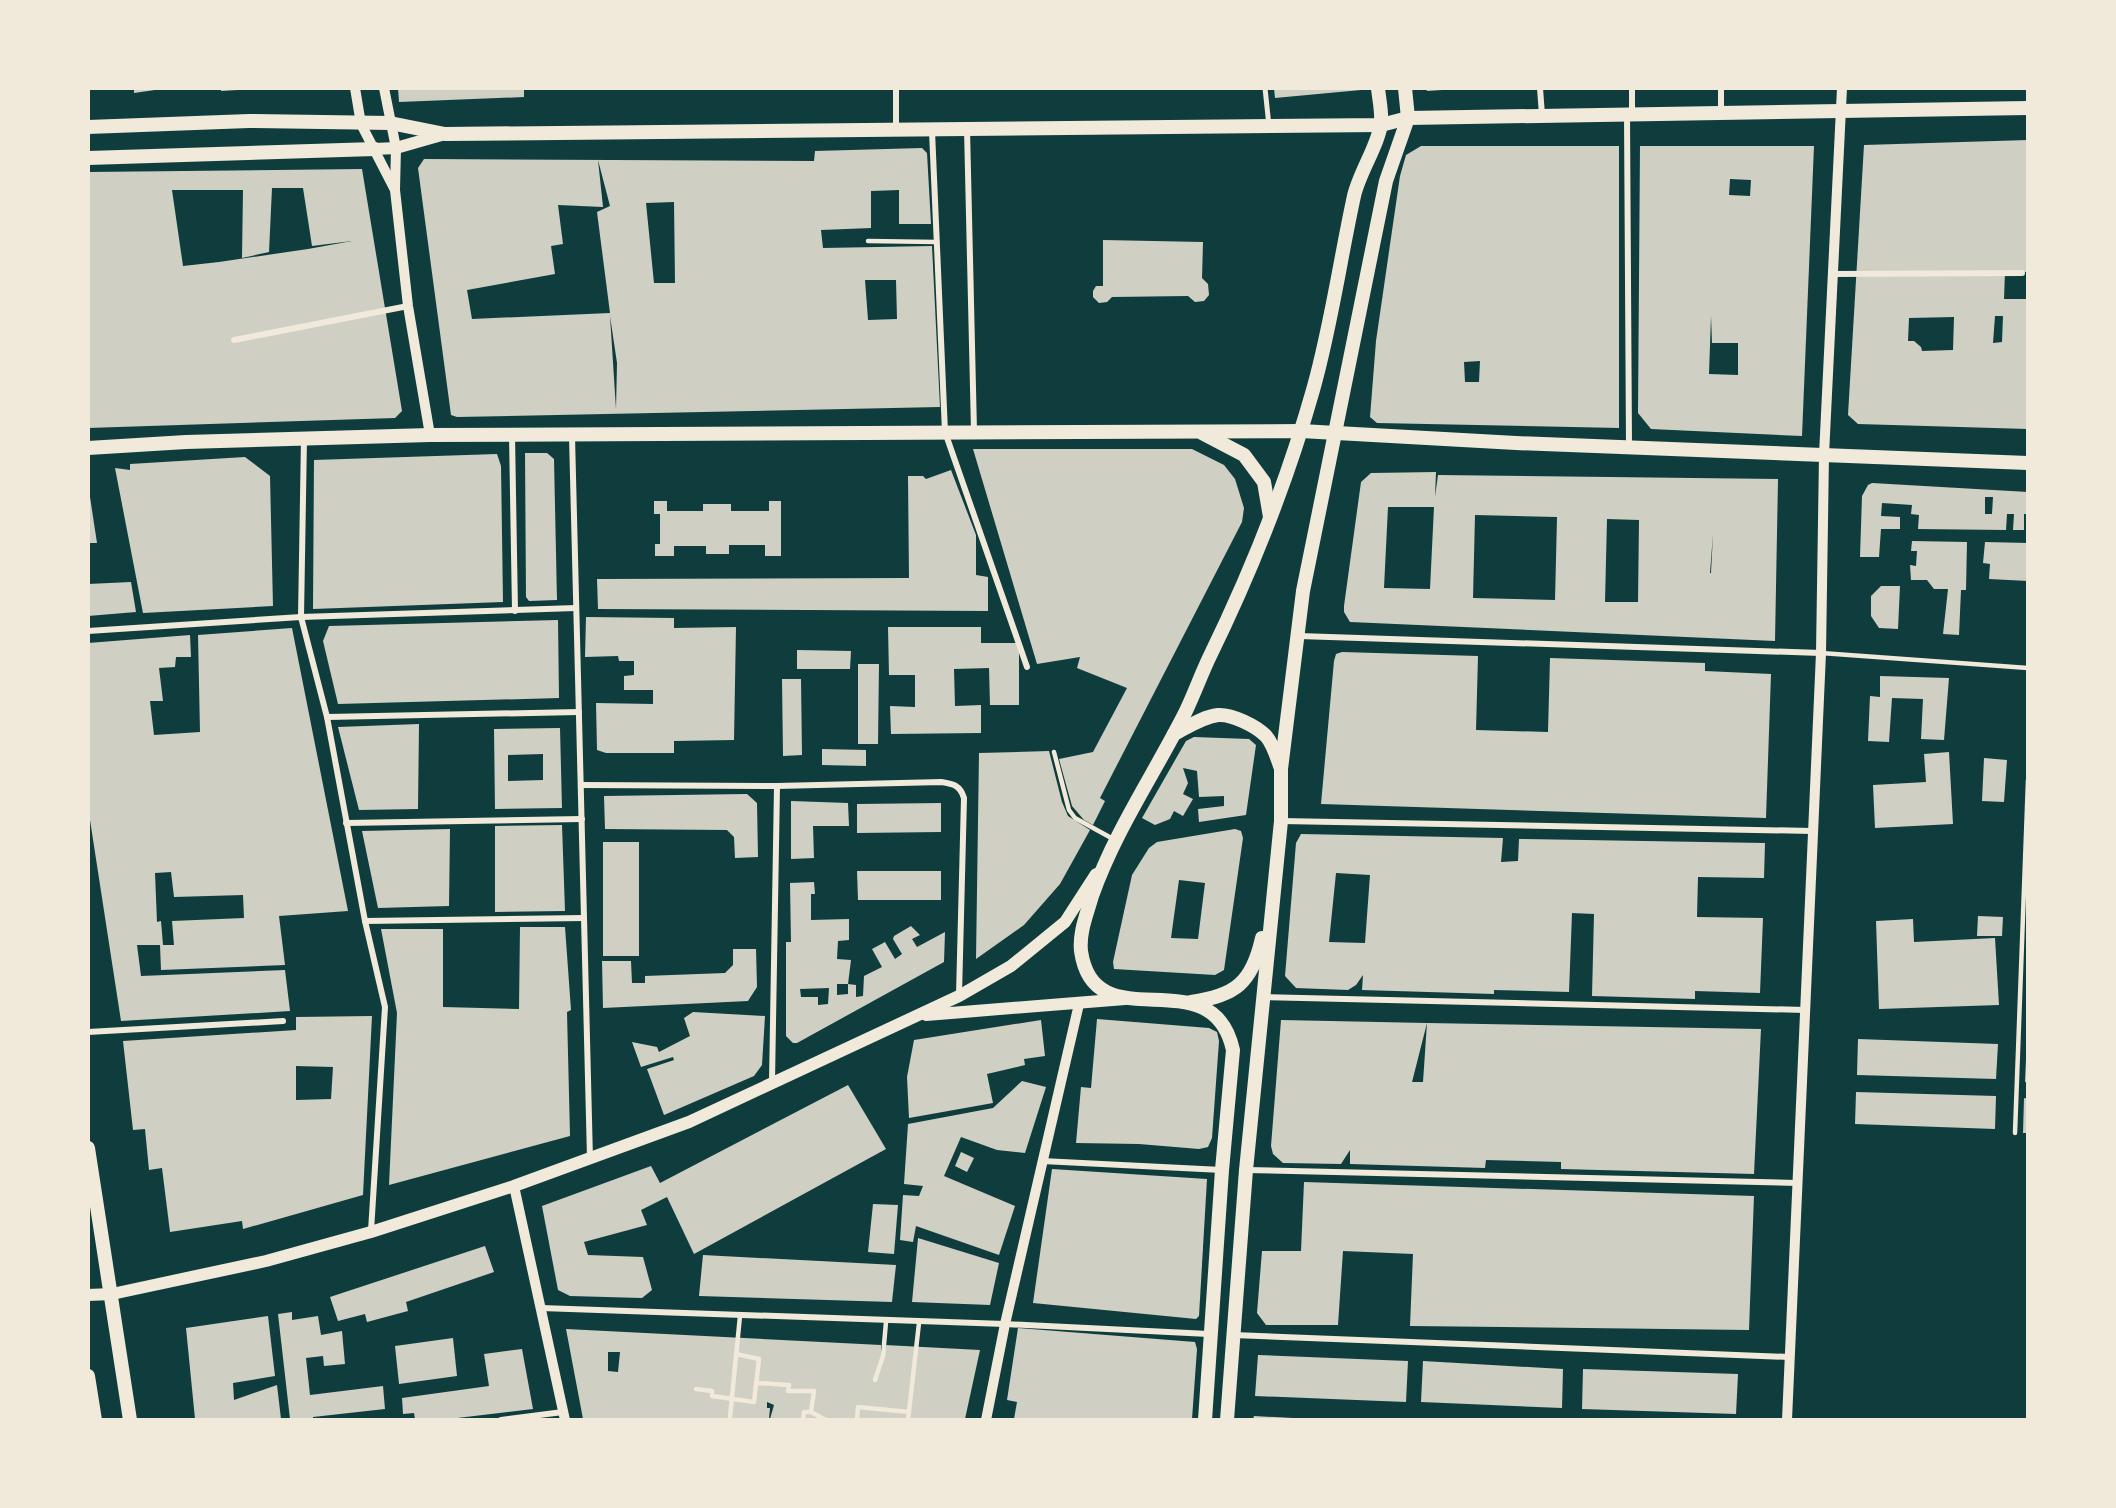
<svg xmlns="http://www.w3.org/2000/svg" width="2116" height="1508" font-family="'Alegreya Sans',sans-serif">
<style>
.building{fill:#cfcfc3;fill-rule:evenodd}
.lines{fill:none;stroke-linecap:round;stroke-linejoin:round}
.service{stroke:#f1e9da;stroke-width:4.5}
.pedestrian{stroke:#f1e9da;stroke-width:5}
.minor{stroke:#f1e9da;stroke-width:6}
.tertiary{stroke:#f1e9da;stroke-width:10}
.secondary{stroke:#f1e9da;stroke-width:12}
.primary{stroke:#f1e9da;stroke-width:14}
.trunk{stroke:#f1e9da;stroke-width:14}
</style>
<rect width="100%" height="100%" fill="#0f3d3e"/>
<!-- building -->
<g class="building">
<path d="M134,88H155V90L134,93Z"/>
<path d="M221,88H238V90L221,91Z"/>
<path d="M398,88H524V97L399,102Z"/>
<path d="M1274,88H1361V90L1275,98Z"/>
<path d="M1426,88H1442V90L1427,91Z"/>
<path d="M2028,140V272H2005L2004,299H2028V429L1858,424L1848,415L1864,145ZM1995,316H2003L2002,342L1993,343ZM1954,317L1953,350L1922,351L1921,347L1914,341H1908L1909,318Z"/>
<path d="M1421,146H1619V428L1377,423L1370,417L1376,341L1400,176L1406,155ZM1480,361L1479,382H1465L1464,362Z"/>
<path d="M1640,146H1814L1802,436L1651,429L1638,413ZM1730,179L1751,180L1750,196L1729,195ZM1711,316L1712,343H1738V375L1709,374Z"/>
<path d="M922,148L927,153L931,224H899V190L871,191V228L821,230L823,248L932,246L940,407L457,417L451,415L418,168L424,159L814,161L815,151ZM598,160L610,206L597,212L610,313L472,319L467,290L555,274L551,246L563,244L558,205L603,207ZM674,202L675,283H654L646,203ZM865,280H896L897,319L868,320ZM610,316L617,363L616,409Z"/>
<path d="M362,169L402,411L395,418L88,428V172ZM272,188H303L312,246L352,241L308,249L219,262L183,266L172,190H243L242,258L269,252Z"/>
<path d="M1103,240L1203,242L1202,278L1208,284L1209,295L1204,301L1195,302L1188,296L1112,297L1107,302L1099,303L1093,297V291L1096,286H1103Z"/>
<path d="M973,449H1192L1224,465L1235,479L1244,508L1242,522L1100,798L1105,801L1093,825L1084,820L1072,806L1059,759L1093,752L1127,688L1077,668L1080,657L1037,664Z"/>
<path d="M525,453H547L554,459L557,600L529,601L526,597Z"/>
<path d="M497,454L501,466L503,602L313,609L314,460Z"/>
<path d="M245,457L270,476L273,606L143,613L115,468L130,470V464Z"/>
<path d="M951,470L976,535V575L988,577V611L598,609L597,579L909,578L908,476H923L926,479Z"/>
<path d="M1436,472L1435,497L1438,475L1778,479L1775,641L1350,622L1344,612V606L1361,482L1371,473ZM1388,507H1434L1430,589L1384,588ZM1475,515L1557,517L1555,600L1473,598ZM1607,519L1639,520L1638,602H1605ZM1713,534L1711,573H1710Z"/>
<path d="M1872,483L2028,492V514H2024V530H2013L2014,514H2007L2006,530L1918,529L1919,515L1911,514L1912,505L1882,503L1881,516L1900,517V529H1881L1879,557H1860L1862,496L1868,485ZM1985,497H1993L1992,514H1985Z"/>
<path d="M88,497H90L97,543H88Z"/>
<path d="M654,501H667V511H703V504H731V511H769V501H781V556H765V545H729V554H706V546H674V556H655V544H660V514H654Z"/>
<path d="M1912,541L1967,542L1966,590H1961L1959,635L1943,634L1948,589H1934L1927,580H1911L1910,565L1916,566L1917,551H1911Z"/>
<path d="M1985,542L2028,543V581L1989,579L1990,564L1983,563Z"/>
<path d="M131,582L136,612L88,616V584Z"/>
<path d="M1881,586H1900L1898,629L1879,628L1871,616V596Z"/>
<path d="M586,617L674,618V628L736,627L734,740L674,741V753H606L597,750L596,703L653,704V690H624V676L634,675V661H619L618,656L585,657Z"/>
<path d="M558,620L559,698L338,704L323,641L329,626Z"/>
<path d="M888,627H981V643H1019V705H990L989,668L954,669L955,706L981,705V733L891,734L890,706L915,707V675H889Z"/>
<path d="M292,628L348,911L279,916L285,965L161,970L160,945H137L141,976L285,970L290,1011L121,1021L88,807V643L190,635L191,657H176L175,667L159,668L163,701H150L154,735L200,732L198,635ZM171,872L174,897L243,895L244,918L172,921L174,945H163L161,921L157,922L155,873Z"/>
<path d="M797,650L851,651L850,669H797Z"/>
<path d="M1342,652L1478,656L1476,730L1548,732L1550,658L1705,663V671L1771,674L1766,818L1321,804L1334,661L1336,654Z"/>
<path d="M858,664H879L878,744H858Z"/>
<path d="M1880,676L1949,678L1944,740L1921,739L1923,699L1892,698L1889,742L1868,741L1870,696L1880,697Z"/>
<path d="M782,679H801L802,755L783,756Z"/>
<path d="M419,724L418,809L359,810L338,727Z"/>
<path d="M560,728L562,808L495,809L494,729ZM543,754V780L508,781V755Z"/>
<path d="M1194,737L1249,739L1256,745L1246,815L1199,822L1198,809L1224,806V796L1199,797L1197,771L1183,768L1188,783L1183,794L1193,799L1183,816L1174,811L1170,819L1155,825L1142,818L1186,741Z"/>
<path d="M822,749L866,750V766L822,765Z"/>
<path d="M1049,751L1062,802L1068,816L1090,830L1060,884L1024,925L976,959L979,753Z"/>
<path d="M1949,752L1953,824L1875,828L1873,785L1926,782L1924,754Z"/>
<path d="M1984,758L2007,760L2004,802L1982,801Z"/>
<path d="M747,794L757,803L758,857L735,858L734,837L727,830L605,829L604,796Z"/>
<path d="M791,801L848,803L849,826H813L814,858L791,859Z"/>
<path d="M941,803V832L857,833V804Z"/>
<path d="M562,825L565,911L495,912V826Z"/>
<path d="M450,829L449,906L378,908L362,831Z"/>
<path d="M1235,829L1241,831L1243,838L1224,970L1215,975L1114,969L1113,962L1132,875L1149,848L1157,842ZM1179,880L1205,883L1198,939L1171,938Z"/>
<path d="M1301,834L1503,838L1501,862L1518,861L1519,839L1765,843L1764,878L1698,877L1697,917L1763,918L1760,993L1695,991V999L1592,996L1594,914L1572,913L1569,992L1494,990V994L1362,990L1363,975L1356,985L1348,990L1296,988L1285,976L1296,843ZM1336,873L1370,875L1365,943L1329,942Z"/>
<rect x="603" y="842" width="36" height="114"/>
<path d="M857,871H941V900H858Z"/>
<path d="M814,882L815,894H811V920L849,919V940L838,941L837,959L851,960L848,984H837V995L848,994V984L856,985V997L863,996L864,976L882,967L872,949L885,942L895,959L902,954L893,939L894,936L911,926L920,935L912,939L917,947L945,932L944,962L797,1043H793L786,1036V942H791L790,883ZM829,988L828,1004L818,1005V997H801L800,989Z"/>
<path d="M1978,916L2003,917L2002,936H1977Z"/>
<path d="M1913,919L1914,942L1995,938L1999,1005L1879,1009L1876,921Z"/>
<path d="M520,927H565L571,1010L567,1012L570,1136L389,1185L397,1013L381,929H443V1007L519,1009Z"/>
<path d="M733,949H756L757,987L748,1001L603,1008L602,961H631L632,983H645V976L725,973L733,965Z"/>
<path d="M693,1012L765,1016L762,1065L754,1076L664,1115L647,1069L674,1060L673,1057L641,1067L632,1042L657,1047L659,1052L690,1036L684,1018Z"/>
<path d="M372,1016L363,1195L243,1229L242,1221L170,1232L162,1168L149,1170L145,1129L133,1130L123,1041L296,1030V1017ZM296,1066L333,1067L331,1099L296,1100Z"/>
<path d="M1097,1019L1209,1028L1217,1032L1219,1041L1212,1138L1208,1147L1199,1149L1139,1144L1076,1143L1081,1087L1091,1088Z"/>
<path d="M1041,1020L1045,1056L1024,1059L1025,1065L987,1074L993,1103L909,1118L907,1077L914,1040Z"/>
<path d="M1281,1020L1427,1023L1412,1082H1423L1427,1023L1761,1029L1754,1174L1561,1169V1162L1486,1160L1485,1168L1350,1164V1150L1341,1164L1283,1163L1273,1154L1271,1146Z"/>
<path d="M1858,1039L1998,1044L1996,1079L1857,1075Z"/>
<path d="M2026,1059H2028V1083L2025,1082Z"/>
<path d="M1022,1081L1046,1087L1025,1153L997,1150L961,1137L944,1176L1015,1206L999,1255L916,1226L913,1242L900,1240L903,1195L919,1196L923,1186L904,1184L908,1124L993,1108Z"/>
<path d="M848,1085L886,1149L694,1254L667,1197L641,1210L647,1225L584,1242L588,1255L643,1257L652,1290L642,1298L570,1296L558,1290L542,1206L651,1166L660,1183Z"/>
<path d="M1856,1092L1996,1096L1995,1129L1855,1124Z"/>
<path d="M2024,1098L2028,1099V1133H2023Z"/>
<path d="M961,1152L974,1158L967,1172L955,1166Z"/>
<path d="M1052,1169L1207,1179L1199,1316L1196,1319L1033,1303Z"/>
<path d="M1304,1182L1754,1196L1749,1330L1410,1326L1413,1254L1343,1251L1338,1325H1266L1257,1313L1262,1251H1301Z"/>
<path d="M873,1204L898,1205L894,1254L868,1252Z"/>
<path d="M918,1238L999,1263L990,1305L912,1302Z"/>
<path d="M485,1246L494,1272L406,1302L408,1311L367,1322L365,1314L338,1321L330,1297Z"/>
<path d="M703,1255L896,1265L892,1302L699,1296Z"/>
<path d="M292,1312V1320L318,1316L321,1335L342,1331L345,1364L324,1366L323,1356L306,1358L310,1395L383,1386L385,1409L313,1417V1419H290L278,1314Z"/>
<path d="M268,1316L275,1376L233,1383L234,1400L277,1385L281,1419H195L186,1328Z"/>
<path d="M1018,1328L1195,1342L1197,1349L1192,1419H1014L1017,1402L1007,1400Z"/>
<path d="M566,1329L881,1345V1368L885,1345L980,1350L965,1419H770L774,1405L767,1402V1408H770L769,1419H583ZM608,1352H620L618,1372L608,1371Z"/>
<path d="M453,1338L457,1376L399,1384L395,1346Z"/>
<path d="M522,1349L533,1409L449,1419H415L414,1413L403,1414L402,1398L489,1386L484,1354Z"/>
<path d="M1258,1355L1408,1361L1406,1402L1255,1396Z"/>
<path d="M1423,1361L1563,1369L1562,1408L1421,1402Z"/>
<path d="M1583,1369L1738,1374L1736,1414L1582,1409Z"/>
<path d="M1254,1416L1293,1418V1419H1253Z"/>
</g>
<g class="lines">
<!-- service -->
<g class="service">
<path d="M868,241L937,242"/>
<path d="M1821,653L2028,668"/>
<path d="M1054,752L1069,810L1075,818L1115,840"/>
<path d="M2015,1133L2028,780"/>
<path d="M875,1380L883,1356L886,1322"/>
<path d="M756,1383L789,1385L788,1391H814L811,1412H804L803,1420"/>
<path d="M696,1389L712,1391V1396L754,1402L759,1359L736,1354"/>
<path d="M811,1412L826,1420"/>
<path d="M730,1417L740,1316"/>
<path d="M857,1420L858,1407L909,1412"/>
<path d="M908,1420L919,1323"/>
</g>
<!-- pedestrian -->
<path class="pedestrian" d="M1265,88L1269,126"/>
<!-- minor -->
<g class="minor">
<path d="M896,88V129"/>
<path d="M1540,88L1542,115"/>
<path d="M1721,112V88"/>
<path d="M1632,114V88"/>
<path d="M1627,115L1629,446"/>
<path d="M967,129L974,431"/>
<path d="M932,131L945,432L1027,667"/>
<path d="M1833,274L2022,273"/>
<path d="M234,340L408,306"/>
<path d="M512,435L515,611"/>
<path d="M572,436L590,1159"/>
<path d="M304,438L301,617L327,717L365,921L385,1007L371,1231"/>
<path d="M88,631L301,617L576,608"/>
<path d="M1299,636L1821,653"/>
<path d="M327,717L579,712"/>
<path d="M581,785L777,786L941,782C953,784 960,785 964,798L959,995"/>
<path d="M1281,821L1812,831"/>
<path d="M346,823L582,819"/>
<path d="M365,921L584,918"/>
<path d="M1262,997L1805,1010"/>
<path d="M88,1032L283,1021"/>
<path d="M772,1082L777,786"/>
<path d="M1042,1161L1222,1170"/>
<path d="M1246,1170L1797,1183"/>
<path d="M541,1308L1005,1324L1209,1334"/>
<path d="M1233,1335L1789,1357"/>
<path d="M501,1420L563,1412"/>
</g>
<!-- tertiary -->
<g class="tertiary">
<path d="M355,88L361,124L395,190L408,306L430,435"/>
<path d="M384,88L396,148L395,189"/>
<path d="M514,1186L565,1420"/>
<path d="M986,1420L1005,1324L1079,1004"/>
<path d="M1787,1420L1821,653L1824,455L1842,88"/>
</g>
<!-- secondary -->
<g class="secondary">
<path d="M375,149L396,148L445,134"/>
<path d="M926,1015L1125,999"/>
<path d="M88,1295L112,1294L266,1261L371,1232L514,1186L689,1122L959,996L1011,966L1065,922L1096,874"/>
</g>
<!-- primary -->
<g class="primary">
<path d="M88,127L249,121L390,123L445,134L1381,125L1408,118L2028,108"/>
<path d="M88,158L375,149"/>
<path d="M1202,433L1244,455L1264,482L1270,517"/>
<path d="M88,448L186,442L430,435L1301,431L1516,443L2028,463"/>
<path d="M1174,734C1188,727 1202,717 1218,715C1232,714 1256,726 1266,736C1273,744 1276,755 1280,766"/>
<path d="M1191,1002C1235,996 1252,983 1262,938"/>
<path d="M1205,1420L1222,1170L1233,1050C1212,955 1094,1044 1081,951C1079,932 1087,914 1092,896C1115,831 1153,776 1184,715C1193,697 1200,677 1209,658C1251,572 1287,482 1313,390C1331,327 1340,260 1354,196C1359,173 1380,142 1381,122C1382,111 1379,99 1378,88"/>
<path d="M1227,1420L1246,1170L1281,821V769L1303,591L1386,181L1408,118L1405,88"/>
</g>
<!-- trunk -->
<g class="trunk">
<path d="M88,1148L130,1420"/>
<path d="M88,1376L95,1420"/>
</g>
</g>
<!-- border -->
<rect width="2116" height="1508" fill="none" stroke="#f1e9da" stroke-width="180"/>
</svg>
